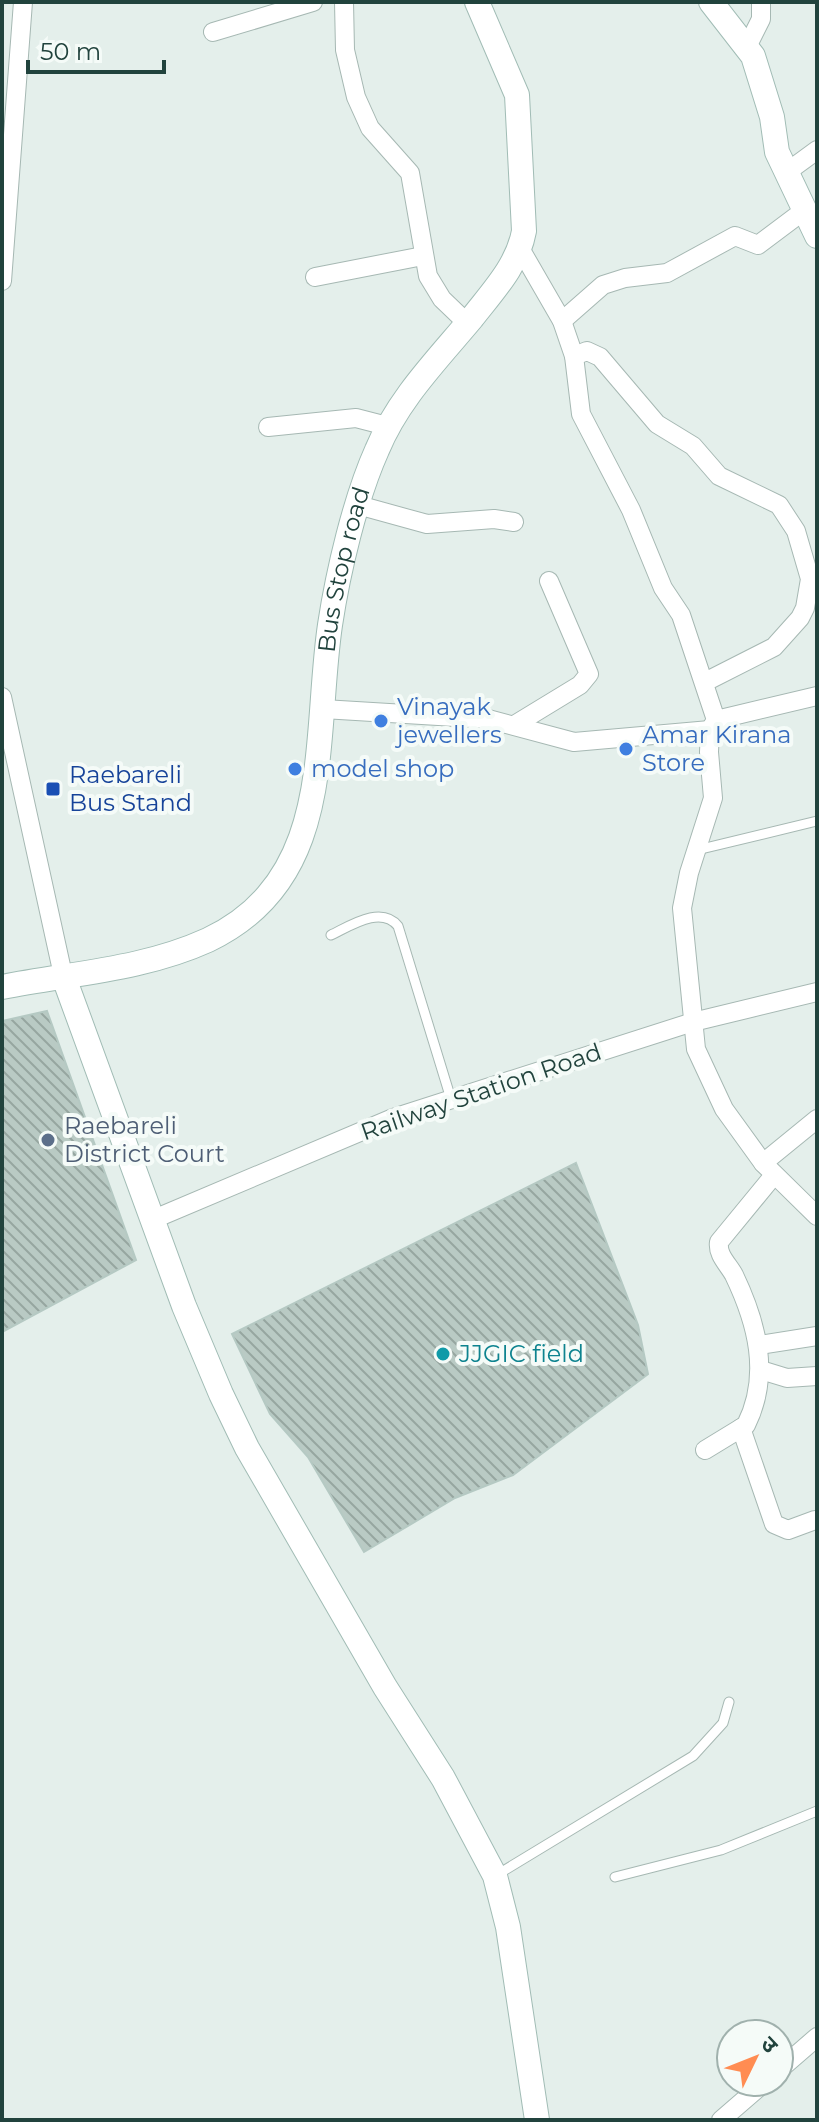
<svg xmlns="http://www.w3.org/2000/svg" width="819" height="2122" font-family="Montserrat,'Noto Sans Devanagari',sans-serif">
<style>
.building{fill:url(#building-back-hatch);stroke:#b5c9c3;stroke-width:2}
.lines{fill:none;stroke-linecap:round;stroke-linejoin:round}
.lane-casing{stroke:#a6b8b3;stroke-width:11}
.street-casing{stroke:#a6b8b3;stroke-width:20}
.secondary-casing{stroke:#a1bcb5;stroke-width:26}
.lane{stroke:#fff;stroke-width:9}
.street{stroke:#fff;stroke-width:18}
.secondary{stroke:#fff;stroke-width:24}
.shop-dot{fill:#3f7fe0;stroke:#f5fbf8;stroke-width:3}
.transit-dot{fill:#1a4fb4;stroke:#f5fbf8;stroke-width:3}
.service-dot{fill:#5c6f8a;stroke:#f5fbf8;stroke-width:3}
.culture-dot{fill:#0f9aa8;stroke:#f5fbf8;stroke-width:3}
.labels{text-anchor:middle;stroke-width:8;stroke-linejoin:round;paint-order:stroke}
.street-label{font-size:24px;fill:#21433d;stroke:#f5fbf8}
.shop-label{font-size:24px;fill:#366cbe;stroke:#f5fbf8;text-anchor:start}
.transit-label{font-size:24px;fill:#164399;stroke:#f5fbf8;text-anchor:start}
.service-label{font-size:24px;fill:#4e5e75;stroke:#f5fbf8;text-anchor:start}
.culture-label{font-size:24px;fill:#0d838f;stroke:#f5fbf8;text-anchor:start}
</style>
<defs>
<pattern id="building-back-hatch" width="6" height="6" patternUnits="userSpaceOnUse" patternTransform="scale(2)"><rect width="6" height="6" fill="#b9cac4"/><path d="M-1 5l2 2M0 0l6 6M5-1l2 2" fill="none" stroke="#96a6a0"/></pattern>
</defs>
<rect width="100%" height="100%" fill="#e4efeb"/>
<!-- building -->
<g class="building">
<path d="M47,1011L136,1260L2,1332V1021Z"/>
<path d="M576,1163L638,1325L648,1374L513,1475L455,1498L364,1552L308,1457L270,1414L232,1334Z"/>
</g>
<g class="lines">
<!-- lane casing -->
<g class="lane-casing">
<g id="lane">
<path d="M697,850L817,821"/>
<path d="M331,935C350,926 381,905 398,926L451,1099"/>
<path d="M495,1876L693,1756L723,1723L729,1702"/>
<path d="M615,1877L721,1850L817,1811"/>
</g>
</g>
<!-- street casing -->
<g class="street-casing">
<g id="street">
<path d="M344,2L345,50L356,97L370,128L410,173L428,276L442,299L467,323"/>
<path d="M213,32L313,2"/>
<path d="M747,47L761,19V2"/>
<path d="M787,172L817,150"/>
<path d="M521,250L562,321L574,356L581,414L631,510L663,588L681,615L716,720L817,696"/>
<path d="M315,277L423,256"/>
<path d="M2,281L23,2"/>
<path d="M562,321L603,285L625,278L667,273L735,236L758,245L806,209"/>
<path d="M574,356L587,351L600,357L657,424L693,446L719,476L779,505L796,531L810,579L805,608L800,618L774,647L705,682"/>
<path d="M268,427L356,418L387,426"/>
<path d="M358,505L427,524L494,519L514,522"/>
<path d="M2,697L63,975"/>
<path d="M323,709L488,719L574,742L710,730"/>
<path d="M716,720L710,730L709,752L713,798L689,873L682,908L696,1049L724,1109L763,1163L817,1216"/>
<path d="M516,724L580,685L589,674L549,581"/>
<path d="M763,1163L817,1119"/>
<path d="M154,1219L393,1118L693,1022L817,992"/>
<path d="M759,1345L817,1336"/>
<path d="M761,1370L787,1378L817,1376"/>
<path d="M741,1428L774,1524L788,1530L815,1520"/>
<path d="M705,1450L746,1425C771,1375 757,1323 734,1275C728,1264 717,1255 719,1242L774,1175"/>
<path d="M779,2070L817,2037"/>
<path d="M721,2120L765,2082"/>
</g>
</g>
<!-- secondary casing -->
<g class="secondary-casing">
<g id="secondary">
<path d="M711,2L753,56L772,117L777,152L817,236"/>
<path d="M63,975L184,1306L221,1394L247,1448L385,1687L443,1778L495,1876L508,1927L537,2120"/>
<path id="s1" d="M2,987C72,973 142,970 208,940C336,879 313,741 330,625C338,572 355,499 377,450C398,399 437,360 472,318C493,291 518,265 524,231L517,95L477,2"/>
</g>
</g>
<!-- lane -->
<use href="#lane" class="lane"/>
<!-- street -->
<use href="#street" class="street"/>
<!-- secondary -->
<use href="#secondary" class="secondary"/>
</g>
<!-- markers -->
<g class="shop-dot">
<circle cx="381" cy="721" r="8"/>
<circle cx="626" cy="749" r="8"/>
<circle cx="295" cy="769" r="8"/>
</g>
<rect class="transit-dot" x="45" y="781" width="16" height="16" rx="4"/>
<circle class="service-dot" cx="48" cy="1140" r="8"/>
<circle class="culture-dot" cx="443" cy="1354" r="8"/>
<g class="labels">
<!-- street labels -->
<g class="street-label">
<text dy="8" stroke="none"><textPath href="#s1" startOffset="626">Bus Stop road</textPath></text>
<text transform="translate(481 1092) rotate(-19)" y="8">Railway Station Road</text>
</g>
<!-- shop labels -->
<g class="shop-label">
<text x="397" y="715">Vinayak<tspan x="397" dy="28">jewellers</tspan></text>
<text x="642" y="743">Amar Kirana<tspan x="642" dy="28">Store</tspan></text>
<text x="311" y="777">model shop</text>
</g>
<!-- transit labels -->
<g class="transit-label">
<text x="69" y="783">Raebareli<tspan x="69" dy="28">Bus Stand</tspan></text>
</g>
<!-- service labels -->
<g class="service-label">
<text x="64" y="1134">Raebareli<tspan x="64" dy="28">District Court</tspan></text>
</g>
<!-- culture labels -->
<g class="culture-label">
<text x="459" y="1362">JJGIC field</text>
</g>
</g>
<!-- border -->
<rect width="819" height="2122" fill="none" stroke="#21433d" stroke-width="8"/>
<!-- north arrow -->
<g transform="translate(755 2058) rotate(47)"><circle r="38" fill="#f5fbf8" stroke="#a0b1ad" stroke-width="2"/>
<path d="M0-6L14 30L0 20L-14 30Z" fill="#ff8c52"/>
<text y="-12" font-size="22" font-weight="bold" text-anchor="middle" fill="#21433d">उ</text>
</g>
<!-- scale -->
<path d="M28 60v12h136v-12" fill="none" stroke="#21433d" stroke-width="4"/>
<text x="40" y="60" font-size="24" fill="#21433d" stroke="#f5fbf8" stroke-width="6" paint-order="stroke">50 m</text>
</svg>
